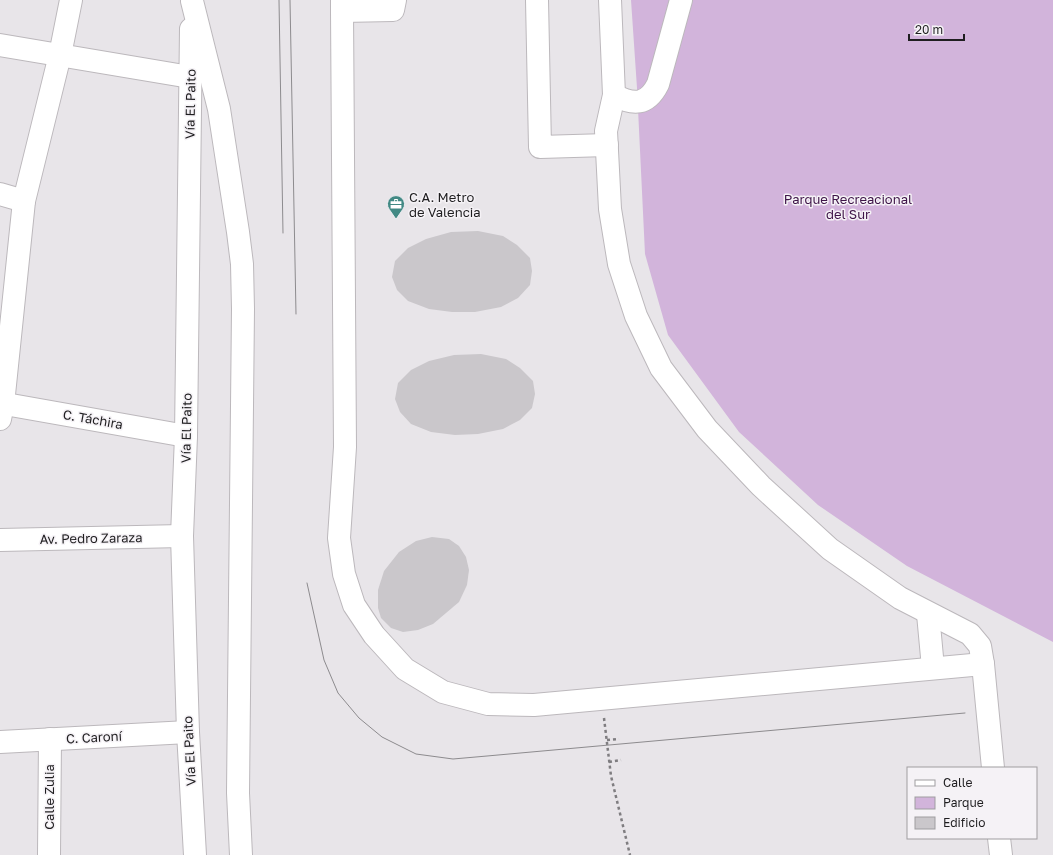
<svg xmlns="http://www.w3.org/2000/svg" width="1053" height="855" font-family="'Golos Text',sans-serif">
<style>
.green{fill:#d2b4db}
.building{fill:#cac7cb}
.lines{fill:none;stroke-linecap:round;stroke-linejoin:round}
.minor-casing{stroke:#bcb8bc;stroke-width:24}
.path{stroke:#7f7d80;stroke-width:2.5;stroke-dasharray:3 3;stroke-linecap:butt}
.minor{stroke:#fff;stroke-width:22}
.tram{stroke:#8d8b8e;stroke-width:1}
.labels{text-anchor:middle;stroke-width:3;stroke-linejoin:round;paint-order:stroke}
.street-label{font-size:13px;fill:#1f1e20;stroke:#f5f2f6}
.poi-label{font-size:13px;fill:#1f1e20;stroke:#f5f2f6;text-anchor:start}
.park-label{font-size:13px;fill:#3e1448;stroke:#f5f2f6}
</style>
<rect width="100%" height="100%" fill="#e8e5e9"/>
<!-- green -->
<path class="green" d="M631,0H1053V642L907,566L818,505L739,432L668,335L645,254L637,88Z"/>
<!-- building -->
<g class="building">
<path d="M478,231L503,236L517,245L530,258L532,271L530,285L518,298L501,307L475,312H452L429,309L408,301L397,290L392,277L395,261L408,248L426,239L451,232Z"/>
<path d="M481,354L506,359L520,368L533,381L535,394L532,408L520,420L503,429L478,434L455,435L431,432L411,424L400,412L395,399L398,383L411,370L429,361L454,355Z"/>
<path d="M432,537L449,539L459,546L466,557L469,570L467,585L459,602L433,624L418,630L403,632L391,628L381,618L378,608V590L384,571L399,552L416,541Z"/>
</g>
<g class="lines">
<!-- minor casing -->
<g class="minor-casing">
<g id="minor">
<path d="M342,0V11L393,10L395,0"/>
<path d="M537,0L540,147L607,145"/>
<path d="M610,0L614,95L606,131L610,209L619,264L636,316L661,368L707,429L761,486L830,549L900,598L970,634L980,646L983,664L993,768"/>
<path d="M192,1L219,109L238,232L242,264L243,309L238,793L241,855"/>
<path d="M342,11L345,447L339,538L344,574L354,605L374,635L405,669L443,692L488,704L534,705L983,664"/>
<path d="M191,29L186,436L182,536L188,732L195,855"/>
<path d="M0,45L190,77"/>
<path d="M614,95C633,105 647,106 658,84L681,0"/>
<path d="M0,194L24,201"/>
<path d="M0,403L186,436"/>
<path d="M0,419L3,404L24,201L60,55L71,0"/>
<path d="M0,540L182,536"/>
<path d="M928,614L933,668"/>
<path d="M0,742L188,732"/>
<path d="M999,838L1001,855"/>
<path d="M49,855L50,739"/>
</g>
</g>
<!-- path -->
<g class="path">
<path d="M604,718L611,776L630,855"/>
<path d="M607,740L619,739"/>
<path d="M609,762L621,760"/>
</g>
<!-- minor -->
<use href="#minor" class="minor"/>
<!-- tram -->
<g class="tram">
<path d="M279,0L283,233"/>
<path d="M290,0L296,314"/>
<path d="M307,583L324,660L338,693L359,718L382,737L416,754L453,759L487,756L965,713"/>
</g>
</g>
<!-- icons -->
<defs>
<g id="office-pin" transform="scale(0.9)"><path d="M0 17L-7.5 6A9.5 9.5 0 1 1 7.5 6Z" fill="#428984" stroke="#f5f2f6"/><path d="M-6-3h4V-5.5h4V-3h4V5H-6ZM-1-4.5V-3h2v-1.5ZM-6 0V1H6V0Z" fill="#fff"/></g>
</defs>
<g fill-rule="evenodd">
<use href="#office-pin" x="396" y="204"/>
</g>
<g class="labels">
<!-- street labels -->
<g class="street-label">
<text transform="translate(190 104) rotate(-89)" y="5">Vía El Paito</text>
<text transform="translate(93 419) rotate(10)" y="5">C. Táchira</text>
<text transform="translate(186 428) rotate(-89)" y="5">Vía El Paito</text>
<text transform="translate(91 538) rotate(-1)" y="5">Av. Pedro Zaraza</text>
<text transform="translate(94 737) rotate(-3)" y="5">C. Caroní</text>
<text transform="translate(189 751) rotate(-93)" y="5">Vía El Paito</text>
<text transform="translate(49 797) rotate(-90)" y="5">Calle Zulia</text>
</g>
<!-- poi labels -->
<g class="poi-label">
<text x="409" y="202">C.A. Metro<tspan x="409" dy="15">de Valencia</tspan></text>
</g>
<!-- park labels -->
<g class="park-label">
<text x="848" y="204">Parque Recreacional<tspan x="848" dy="15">del Sur</tspan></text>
</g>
</g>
<!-- legend -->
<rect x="907" y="767" width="130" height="72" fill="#f5f2f6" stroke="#9f9da0"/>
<rect x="915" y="780" width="20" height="6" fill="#ffffff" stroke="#9f9da0"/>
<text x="943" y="787" font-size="12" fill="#1f1e20">Calle</text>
<rect x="915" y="797" width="20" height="12" fill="#d2b4db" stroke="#9f9da0"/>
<text x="943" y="807" font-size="12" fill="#1f1e20">Parque</text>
<rect x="915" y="817" width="20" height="12" fill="#cac7cb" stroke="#9f9da0"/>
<text x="943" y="827" font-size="12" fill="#1f1e20">Edificio</text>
<!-- scale -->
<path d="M909 34v6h55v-6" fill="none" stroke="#1f1e20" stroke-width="2"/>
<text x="915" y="34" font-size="12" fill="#1f1e20" stroke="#f5f2f6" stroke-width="3" paint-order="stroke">20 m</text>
</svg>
